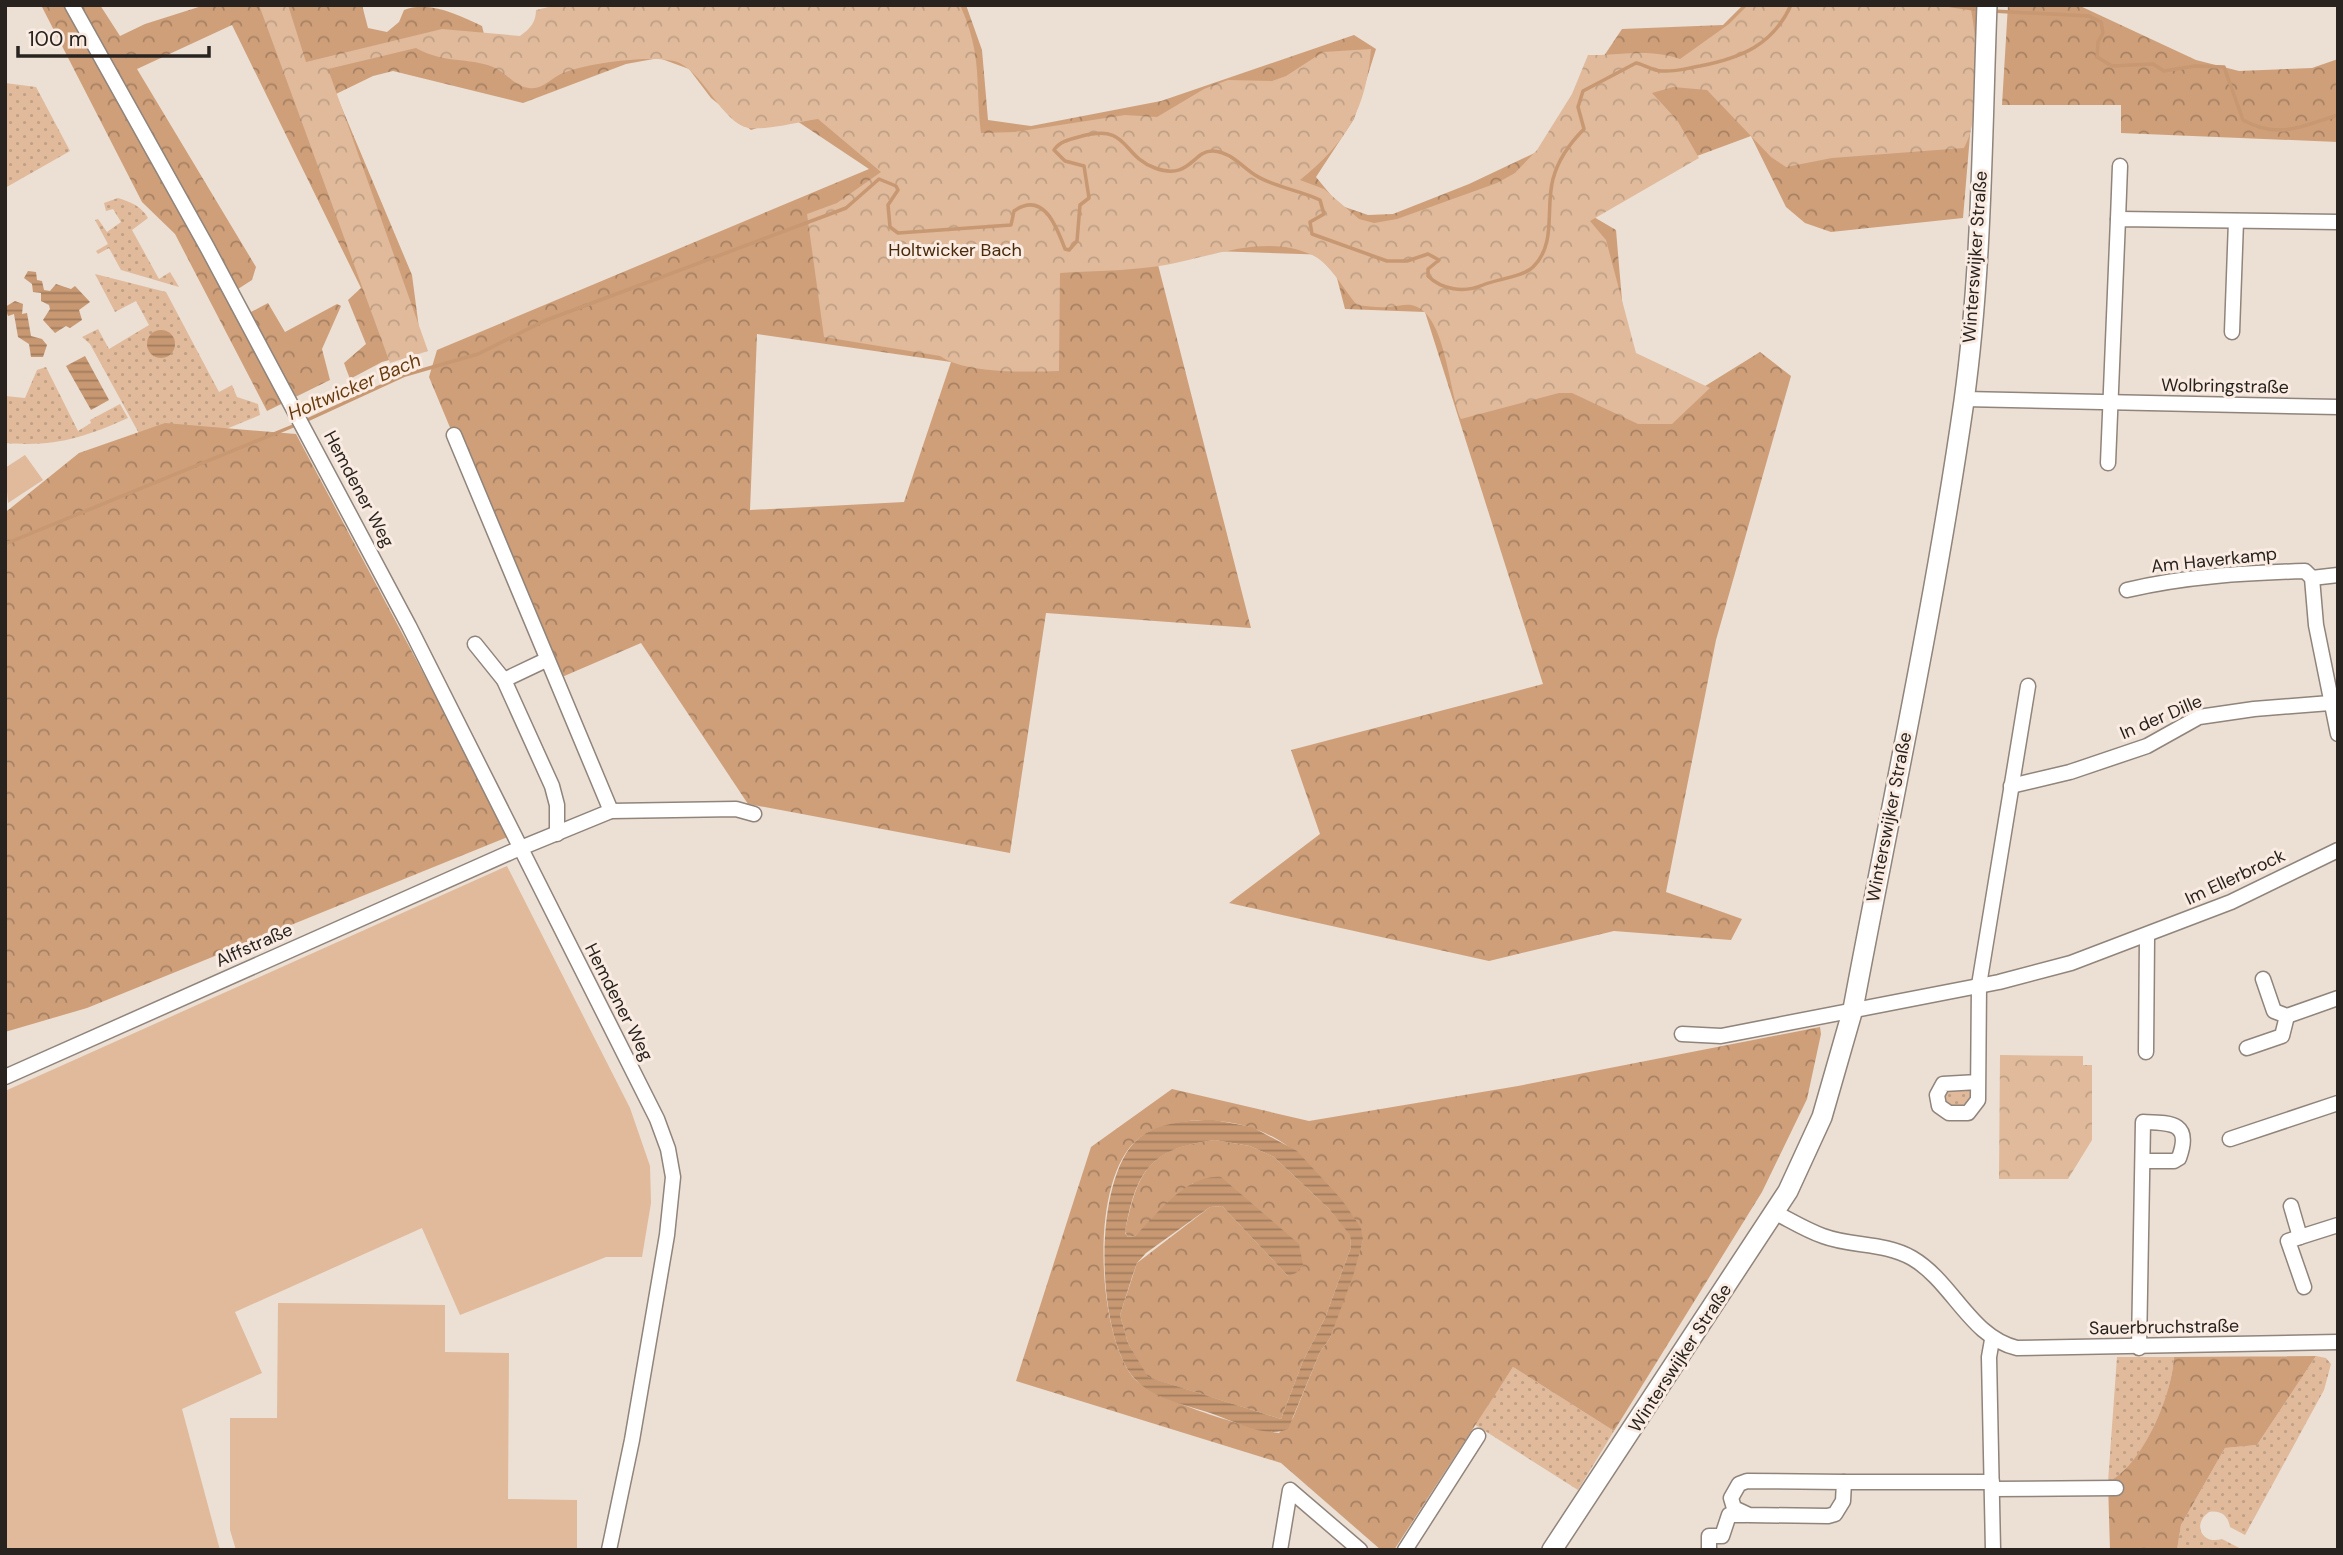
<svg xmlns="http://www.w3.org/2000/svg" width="2343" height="1555" font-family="'DM Sans',sans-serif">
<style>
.grass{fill:url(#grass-dots)}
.forest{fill:url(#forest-crowns);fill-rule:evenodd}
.park{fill:url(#park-crowns)}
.pitch{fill:#e0ba9b}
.water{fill:url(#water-rules);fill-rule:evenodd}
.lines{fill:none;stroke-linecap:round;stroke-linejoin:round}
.stream{stroke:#c79872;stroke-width:3.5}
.minor-casing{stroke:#90847b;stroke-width:17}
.major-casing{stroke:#90847b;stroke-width:22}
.minor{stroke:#fff;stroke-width:14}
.major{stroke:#fff;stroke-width:19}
.labels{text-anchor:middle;stroke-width:6;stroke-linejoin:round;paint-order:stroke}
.park-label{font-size:18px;fill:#49290a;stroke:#faece2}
.street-label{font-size:18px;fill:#28231f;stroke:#faece2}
.water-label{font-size:19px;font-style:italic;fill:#683b0d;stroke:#faece2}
</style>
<defs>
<pattern id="grass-dots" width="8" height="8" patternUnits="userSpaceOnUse" patternTransform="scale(1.75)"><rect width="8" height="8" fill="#e0ba9b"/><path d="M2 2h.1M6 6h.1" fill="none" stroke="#c0a085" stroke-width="1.8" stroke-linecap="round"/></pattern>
<pattern id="forest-crowns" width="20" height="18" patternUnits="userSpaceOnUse" patternTransform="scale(1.75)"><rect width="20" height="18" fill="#ce9f79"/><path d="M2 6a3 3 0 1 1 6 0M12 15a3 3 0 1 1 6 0" fill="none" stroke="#a78163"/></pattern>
<pattern id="park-crowns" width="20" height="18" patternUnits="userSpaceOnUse" patternTransform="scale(1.75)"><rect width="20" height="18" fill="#e0ba9b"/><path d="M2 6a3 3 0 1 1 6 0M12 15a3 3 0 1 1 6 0" fill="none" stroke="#c0a085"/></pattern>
<pattern id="water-rules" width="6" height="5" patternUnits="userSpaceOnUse" patternTransform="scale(1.75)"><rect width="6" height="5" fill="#c79872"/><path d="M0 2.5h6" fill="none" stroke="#a27c5d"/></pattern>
</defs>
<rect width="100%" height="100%" fill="#ecdfd4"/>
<!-- grass -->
<g class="grass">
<path d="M5,83L36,87L70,151L5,188Z"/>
<path d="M118,198C131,202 141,206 148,218L132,230L159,279L170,272L179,287L121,270L109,248L98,254L96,251L108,244L95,220L98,219L107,232L121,222L113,209L106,211L104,203Z"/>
<path d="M95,274L166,292L219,392L232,385L237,397L258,404L260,415L153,459L90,344L82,337L98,329L109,349L149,325L136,301L115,312Z"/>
<path d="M46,367L78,431L91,423L90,420L120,404L128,418C83,438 55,447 5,443V396L25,398L37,370Z"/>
<path d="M1946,1088L1968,1089L1972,1093L1970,1105L1958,1108L1946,1105L1943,1092Z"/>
<path d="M2316,1356L2326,1358L2331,1364L2324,1390L2245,1535L2230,1527C2228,1515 2220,1510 2209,1512C2191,1525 2203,1545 2222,1539L2243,1550H2177L2181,1525L2225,1448L2257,1445Z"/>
<path d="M2117,1357H2174C2172,1395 2143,1465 2108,1482Z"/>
<path d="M1513,1367L1614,1431L1578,1490L1474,1424Z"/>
</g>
<!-- forest -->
<g class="forest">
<path d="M41,5H100L120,36L145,24L205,5H362L368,28L387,32L399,22L404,10C428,0 459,15 482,26L485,38L520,50L535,24L555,5H966L982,50L988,120L1031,126L1161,101L1354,35L1376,49L1354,119L1316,177L1339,205L1368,215L1393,214L1469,184L1541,150L1622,29L1723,25L1743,5H1981L1963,218L1831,232L1805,223L1786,207L1751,136L1570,203L1616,230L1627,359L1689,396L1760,352L1791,376L1716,640L1666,892L1742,919L1731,940L1614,931L1489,961L1229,903L1320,834L1291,750L1543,684L1425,312L1345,309L1331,255L1154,249L1251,628L1046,613L1010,853L748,804L641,643L555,680L429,377L437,350L869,169L791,117L751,130L711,98L689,69L659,58L626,64L523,103L393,71L373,76L336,94L412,275L422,351L382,362L350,379L344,363L366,344L348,300L361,288L232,25L137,69L256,267L252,280L238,289L245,308L251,312L268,303L285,332L337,304L341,306L322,349L330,380L267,411L175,234L142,202ZM757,334L951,362L904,502L750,510Z"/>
<path d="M2008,5H2078L2196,60L2239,71L2312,68L2338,59V142L2121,133V105H2002Z"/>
<path d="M165,423L296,434L510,836L87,1008L5,1032V509L7,511L79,453Z"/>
<path d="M1820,1027L1821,1034L1807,1099L1762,1192L1614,1431L1513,1367L1394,1550H1381L1281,1463L1016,1381L1091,1147L1172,1089L1309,1121L1518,1086ZM1198,1120C1288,1120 1320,1172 1363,1240L1330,1338L1320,1352L1293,1418L1279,1433C1250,1429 1148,1398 1132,1376C1097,1329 1089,1179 1138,1139C1154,1126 1179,1122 1198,1120Z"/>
<path d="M1215,1140L1250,1146L1274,1157L1329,1209L1350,1234L1351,1247L1325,1318L1303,1361L1281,1419L1147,1377L1128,1343L1120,1315L1137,1263L1210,1207L1222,1206L1288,1276L1303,1265L1193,1183L1135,1236L1128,1237L1125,1232C1138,1170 1149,1148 1215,1140Z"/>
<path d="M2316,1356L2257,1445L2225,1448L2181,1525L2177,1550H2110L2108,1482C2143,1465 2172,1395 2174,1357Z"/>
</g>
<!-- park -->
<g class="park">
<path d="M259,5H288L306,62L442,29L520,36C530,29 536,22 536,10L557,5H960C983,56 975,83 981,133L1015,132L1125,115L1157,117L1204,89L1228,80L1272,81L1286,76L1323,52L1371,49C1366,109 1347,142 1300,180L1324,189L1359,219L1374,223L1397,219L1497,183L1515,173L1537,150L1572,94L1588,55C1623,56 1646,48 1680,59L1729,24L1748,5H1970C1978,40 1982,117 1964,148L1832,158L1786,167L1771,157L1707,90L1673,87L1652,93L1677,120L1699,158L1590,221L1606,240L1636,353L1710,388L1672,424H1638L1572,393H1559L1461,419C1448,390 1446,311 1411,305C1404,304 1396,307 1389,307C1379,308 1367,306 1357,305C1343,289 1330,262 1310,254C1261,232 1202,261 1152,267C1122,271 1091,271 1060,273L1059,371C1027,372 966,374 940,356L824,337L807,214L837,203L881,172L818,119C797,122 770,130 749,128C722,124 702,68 674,61C648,55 587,63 563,73C551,78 543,90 529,88C515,87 506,72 493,67C468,57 444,64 416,48L328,69L428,351L390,363Z"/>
<path d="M2000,1055L2083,1056V1065H2092V1140L2068,1179H1999Z"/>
</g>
<!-- pitch -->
<g class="pitch">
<path d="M25,455L43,480L8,503L5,468Z"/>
<path d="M507,866L630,1108L650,1166L651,1203L642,1257H606L460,1315L422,1228L235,1312L262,1373L182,1409L220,1550H5V1091Z"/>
<path d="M278,1303L445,1305V1352L509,1353L508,1499L577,1500V1550H236L230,1530V1418H277Z"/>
</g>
<!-- water -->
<g class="water">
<path d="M28,271L36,272L37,280L42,281L44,290L50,291L56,284L71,289L75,286L90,302L79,310L82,320L70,328L66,326L55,333L43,320L50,309L49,305L41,301V293L33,292L32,284L24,278Z"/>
<path d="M15,301L23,304L22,314L27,313L31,336L42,339L47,345L43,357H31L29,344L18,337L14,314L8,316L5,307Z"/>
<circle cx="161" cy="344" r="14"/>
<path d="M85,356L109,400L91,410L66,366Z"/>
<path d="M1214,1120L1252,1127L1297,1151L1342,1200L1361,1228L1363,1240L1353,1276L1330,1338L1320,1352L1288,1429C1268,1438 1240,1424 1221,1417C1194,1406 1154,1401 1134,1378C1096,1334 1092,1179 1138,1139C1158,1122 1189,1120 1214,1120ZM1215,1140L1250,1146L1274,1157L1329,1209L1350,1235L1351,1247L1325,1318L1303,1361L1281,1419L1148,1377L1128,1343L1120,1315L1132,1277L1137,1263L1146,1253L1210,1207L1222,1206L1288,1276L1296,1273L1303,1265L1299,1244L1221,1177C1186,1174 1158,1214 1135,1236L1128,1237L1125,1233C1136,1170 1151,1148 1215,1140Z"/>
</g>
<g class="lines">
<!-- stream -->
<g class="stream">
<path d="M1947,5L1981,10"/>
<path d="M1992,11L2089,16L2101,22L2103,33L2098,42L2097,57L2112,66L2153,64L2164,71L2195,66L2224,67L2243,120C2279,140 2302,126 2338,115"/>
<path d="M305,421L405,375L478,354L544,321L846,208L879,179L896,186L898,190L888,205L890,227L898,233L1011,225L1014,211C1044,190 1057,228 1065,249L1069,250L1077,241L1080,205L1089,198L1084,166L1065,161L1054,150C1060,141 1071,139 1082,136C1130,124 1120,155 1155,168C1190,181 1193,150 1213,151C1231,152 1241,166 1255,175C1273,187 1300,190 1320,200L1324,214L1310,222L1312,234L1387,261H1407L1428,254L1439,260L1428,269V276C1442,290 1464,293 1483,285C1497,279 1523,277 1533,267C1557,244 1545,208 1553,179C1558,160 1570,143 1584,129L1578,107L1583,91L1636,63C1646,65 1652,71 1662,71C1675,72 1688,68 1700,66C1741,58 1773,45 1791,5"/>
<path d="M5,544L298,424"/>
</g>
<!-- minor casing -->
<g class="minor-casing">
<g id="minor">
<path d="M72,5L207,247L409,626L657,1119L668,1149L673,1177L667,1235L632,1440L609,1550"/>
<path d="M2118,219L2120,166"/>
<path d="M2232,332L2236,221"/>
<path d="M1964,399L2338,407"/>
<path d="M454,435L611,811"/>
<path d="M2108,463L2118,219L2338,222"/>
<path d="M2312,578L2338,575"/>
<path d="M2127,590C2186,576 2245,573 2305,571L2312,578L2316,625L2338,734"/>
<path d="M475,644L504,680L552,786L557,805V834"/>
<path d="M504,680L546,660"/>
<path d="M2011,786L2070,772L2147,746L2199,717L2254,709L2330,703"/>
<path d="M2263,979L2274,1011L2287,1016L2338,998"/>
<path d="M1682,1034L1721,1036L1999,982L2071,963L2231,902L2338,850"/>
<path d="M2247,1048L2282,1036L2287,1016"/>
<path d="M2146,1052L2147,937"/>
<path d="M5,1077L511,852L611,811L736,809L754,814"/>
<path d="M1978,1082L1943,1084L1937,1095L1939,1106L1949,1113H1968L1978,1100L1979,985L2028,686"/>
<path d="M2230,1139L2338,1103"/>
<path d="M2291,1206L2300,1237L2338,1225"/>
<path d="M1774,1212C1790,1220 1806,1230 1823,1236C1852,1247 1884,1242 1912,1258C1953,1282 1970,1337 2017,1348L2338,1342"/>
<path d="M2300,1237L2288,1241L2304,1287"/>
<path d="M1992,1340L1989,1357L1993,1550"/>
<path d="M2139,1348L2143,1122C2171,1123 2192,1122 2179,1158L2174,1161H2143"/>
<path d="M1747,1481L1844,1482L1843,1501L1835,1514L1828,1516L1749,1515L1734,1508L1731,1498L1739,1484Z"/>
<path d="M1844,1482H1992"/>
<path d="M1992,1489L2116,1488"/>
<path d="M1280,1550L1290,1490L1360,1550"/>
<path d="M1405,1550L1478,1436"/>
<path d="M1709,1550V1536H1722L1729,1515H1746"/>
</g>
</g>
<!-- major casing -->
<g class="major-casing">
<path id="major" d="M1552,1550L1788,1191L1822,1117L1853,1009C1891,806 1935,604 1964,401C1982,270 1982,137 1987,5"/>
</g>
<!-- minor -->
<use href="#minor" class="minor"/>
<!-- major -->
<use href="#major" class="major"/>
</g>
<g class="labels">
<!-- park labels -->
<g class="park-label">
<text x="955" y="256">Holtwicker Bach</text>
</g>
<!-- street labels -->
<g class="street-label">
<text transform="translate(1975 257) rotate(-86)" y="6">Winterswijker Straße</text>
<text transform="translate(2225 386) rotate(1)" y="6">Wolbringstraße</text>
<text transform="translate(359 489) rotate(62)" y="6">Hemdener Weg</text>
<text transform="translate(2214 560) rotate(-6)" y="6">Am Haverkamp</text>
<text transform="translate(2161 717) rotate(-23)" y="6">In der Dille</text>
<text transform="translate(1889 817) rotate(-79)" y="6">Winterswijker Straße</text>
<text transform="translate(2235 877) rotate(-25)" y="6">Im Ellerbrock</text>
<text transform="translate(254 945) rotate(-24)" y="6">Alffstraße</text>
<text transform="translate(619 1002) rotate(63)" y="6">Hemdener Weg</text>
<text transform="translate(2164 1327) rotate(-1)" y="6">Sauerbruchstraße</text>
<text transform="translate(1680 1358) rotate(-57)" y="6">Winterswijker Straße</text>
</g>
<!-- water labels -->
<g class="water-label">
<text transform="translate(354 386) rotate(-23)" y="7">Holtwicker Bach</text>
</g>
</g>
<!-- border -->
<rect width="2343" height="1555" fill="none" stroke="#28231f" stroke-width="14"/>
<!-- scale -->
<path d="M18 46v10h191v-10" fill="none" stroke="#28231f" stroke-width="3.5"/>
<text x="28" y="46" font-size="21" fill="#28231f" stroke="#faece2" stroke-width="5" paint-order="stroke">100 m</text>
</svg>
